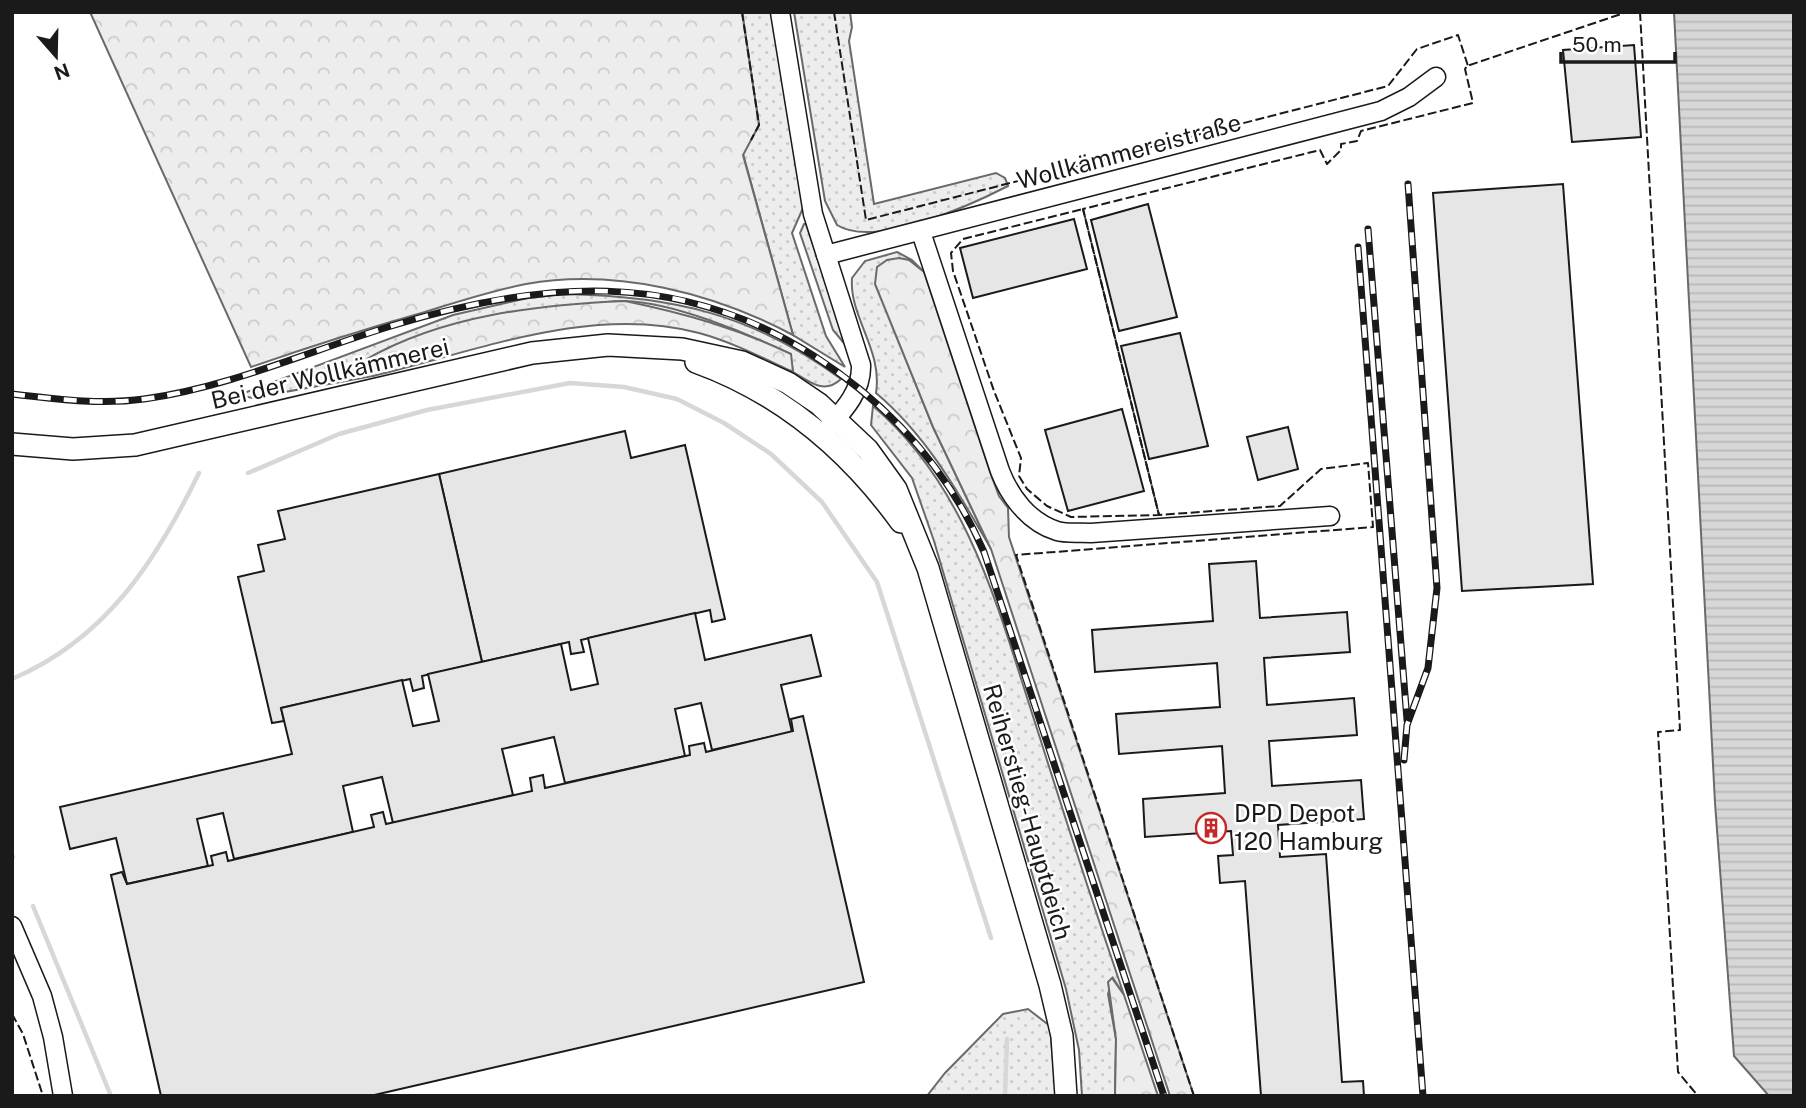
<svg xmlns="http://www.w3.org/2000/svg" width="1806" height="1108" font-family="'Public Sans',sans-serif">
<style>
.grass{fill:url(#grass-dots);stroke:#6a6a6a;stroke-width:2}
.forest{fill:url(#forest-crowns);stroke:#6a6a6a;stroke-width:2}
.water{fill:url(#water-rules);stroke:#6a6a6a;stroke-width:2}
.lines{fill:none;stroke-linecap:round;stroke-linejoin:round}
.stream{stroke:#d7d7d7;stroke-width:4.5}
.building{fill:#e6e6e6;stroke:#1a1a1a;stroke-width:2}
.minor-casing{stroke:#1a1a1a;stroke-width:21}
.major-casing{stroke:#1a1a1a;stroke-width:24}
.minor{stroke:#fff;stroke-width:18}
.major{stroke:#fff;stroke-width:21}
.rail-casing{stroke:#1a1a1a;stroke-width:7}
.rail{stroke:#fff;stroke-width:4.5;stroke-dasharray:13;stroke-linecap:butt}
.fence{stroke:#1a1a1a;stroke-width:2;stroke-dasharray:9 3.5;stroke-linecap:butt}
.labels{text-anchor:middle;stroke-width:5;stroke-linejoin:round;paint-order:stroke}
.street-label{font-size:24px;fill:#1a1a1a;stroke:#fff}
.poi-label{font-size:24px;fill:#1a1a1a;stroke:#fff;text-anchor:start}
</style>
<defs>
<pattern id="grass-dots" width="8" height="8" patternUnits="userSpaceOnUse" patternTransform="scale(1.75)"><rect width="8" height="8" fill="#ededed"/><path d="M2 2h.1M6 6h.1" fill="none" stroke="#cbcbcb" stroke-width="1.8" stroke-linecap="round"/></pattern>
<pattern id="forest-crowns" width="20" height="18" patternUnits="userSpaceOnUse" patternTransform="scale(1.75)"><rect width="20" height="18" fill="#ededed"/><path d="M2 6a3 3 0 1 1 6 0M12 15a3 3 0 1 1 6 0" fill="none" stroke="#cbcbcb"/></pattern>
<pattern id="water-rules" width="6" height="5" patternUnits="userSpaceOnUse" patternTransform="scale(1.75)"><rect width="6" height="5" fill="#d7d7d7"/><path d="M0 2.5h6" fill="none" stroke="#b8b8b8"/></pattern>
</defs>
<rect width="100%" height="100%" fill="#fff"/>
<!-- grass -->
<g class="grass">
<path d="M742,12H771L803,208L792,233L826,336L845,367L793,335L743,154L759,125Z"/>
<path d="M794,12H850L852,27L849,41L874,204L996,173L1005,178L1008,186C971,205 875,249 837,225L825,201Z"/>
<path d="M804,224H806L848,348L833,330L800,233Z"/>
<path d="M897,252L912,260L924,272L909,260L876,284L933,427L991,549C958,492 927,436 876,393C883,350 849,317 852,278L865,261Z"/>
<path d="M564,294C673,296 752,314 841,379C824,395 810,382 793,372L790,354C747,333 672,302 624,301C603,301 581,306 560,309C493,317 427,325 367,359L373,376L252,398L244,396V393L453,315L528,298Z"/>
<path d="M873,406C972,490 1001,620 1040,738C1067,824 1095,910 1124,995L1113,978L1108,994L1116,1039L1115,1096H1082L1079,1050L1066,989L934,541L912,478L871,425Z"/>
<path d="M1028,1009L1050,1026L1056,1096H927L945,1073L1003,1014Z"/>
</g>
<!-- forest -->
<g class="forest">
<path d="M90,12H742L759,125L743,155L793,335C714,293 616,268 526,284C489,291 454,303 418,314C362,330 306,348 251,367Z"/>
<path d="M899,258L909,260L924,272L990,472L999,496L1008,508L1009,537L1194,1096H1170L991,549L933,427L875,284L877,267L887,260Z"/>
<path d="M625,301C683,313 737,328 791,354L793,372C763,358 732,342 699,333C591,304 478,351 373,376L367,359C444,315 537,305 625,301Z"/>
<path d="M1112,978L1124,995L1158,1096H1115L1116,1039L1108,982Z"/>
</g>
<!-- water -->
<path class="water" d="M1674,12H1794V1096H1769L1734,1056L1715,803Z"/>
<g class="lines">
<!-- stream -->
<g class="stream">
<path d="M248,473L339,434L427,410L570,383L624,387L677,399L724,423L771,454L822,502L877,582L991,938"/>
<path d="M12,679C106,639 156,561 199,473"/>
<path d="M12,855L13,857"/>
<path d="M33,906L111,1096"/>
<path d="M1005,1096L1007,1039"/>
</g>
</g>
<!-- building -->
<g class="building">
<path d="M1634,45L1641,137L1572,142L1563,50Z"/>
<path d="M1563,184L1593,584L1462,591L1433,193Z"/>
<path d="M1148,204L1177,317L1119,331L1091,220Z"/>
<path d="M1074,219L1087,269L973,298L960,248Z"/>
<path d="M1180,333L1208,446L1149,459L1121,346Z"/>
<path d="M1122,409L1144,491L1068,511L1045,430Z"/>
<path d="M1288,427L1298,469L1258,480L1247,437Z"/>
<path d="M625,431L631,458L685,445L725,619L712,622L710,610L581,640L584,652L571,654L569,642L482,662L439,474Z"/>
<path d="M439,474L482,662L422,676L424,688L413,691L410,679L281,708L284,721L272,723L238,577L264,571L258,545L285,539L278,511Z"/>
<path d="M1256,561L1260,618L1347,612L1350,652L1264,658L1267,705L1354,698L1357,735L1269,741L1272,786L1361,780L1364,819L1278,825L1280,857L1326,854L1342,1082L1363,1081L1364,1096H1261L1245,881L1220,883L1218,856L1233,855L1231,831L1145,837L1143,799L1225,793L1222,746L1119,754L1116,714L1220,707L1217,663L1095,672L1092,630L1213,621L1209,564Z"/>
<path d="M695,613L705,660L811,635L821,676L781,685L792,732L712,750L701,703L675,709L685,756L565,783L554,737L502,749L513,795L393,823L382,777L343,786L353,832L234,859L223,813L197,819L208,866L127,884L116,838L70,849L60,807L292,754L281,708L402,680L413,726L439,721L428,674L561,644L571,690L598,684L588,638Z"/>
<path d="M803,716L864,982L370,1096H161L111,875L122,872L127,884L213,865L211,856L226,852L228,861L374,827L371,815L383,812L386,824L532,791L530,778L543,775L545,788L690,755L689,746L704,743L706,752L793,731L791,719Z"/>
</g>
<g class="lines">
<!-- minor casing -->
<g class="minor-casing">
<g id="minor">
<path d="M780,12L813,214L861,365C862,391 844,410 827,429"/>
<path d="M921,232L1000,471C1010,497 1029,522 1057,531C1067,534 1080,532 1091,533L1330,516"/>
<path d="M826,255L1381,111L1409,97L1436,77"/>
<path d="M12,926L42,996L53,1037L63,1096"/>
</g>
</g>
<!-- major casing -->
<g class="major-casing">
<g id="major">
<path d="M696,362C782,393 848,449 901,522"/>
<path d="M12,444L73,449L135,445L532,353L608,345L682,349L742,362L788,383L819,404L868,450L896,489L928,568L1050,985L1062,1036L1066,1096"/>
</g>
</g>
<!-- minor -->
<use href="#minor" class="minor"/>
<!-- major -->
<use href="#major" class="major"/>
<!-- rail casing -->
<g class="rail-casing">
<g id="rail">
<path d="M1368,229L1407,720"/>
<path d="M1358,247L1423,1096"/>
<path d="M12,394C56,399 100,405 144,399C230,387 309,351 391,326C540,281 677,268 814,356C890,405 948,469 984,552L1164,1096"/>
<path d="M1404,760L1407,725L1428,668L1437,588L1408,184"/>
</g>
</g>
<!-- rail -->
<use href="#rail" class="rail"/>
<!-- fence -->
<g class="fence">
<path d="M742,12L759,125L751,140"/>
<path d="M834,12L866,220L1388,86L1417,49L1458,35L1468,66"/>
<path d="M1640,12L1680,730L1658,732L1678,1072L1698,1096"/>
<path d="M1083,209L1159,515L1071,517L1047,506L1027,489L1019,476L1021,458L994,391L953,271L951,253L963,239Z"/>
<path d="M12,1014L23,1034L43,1096"/>
<path d="M1194,1096L1016,555L1373,527L1368,463L1321,469L1280,506L1159,515L1083,209L1320,150L1327,164L1341,150V144L1357,141L1361,131L1473,103L1465,69L1467,66L1627,12"/>
</g>
</g>
<!-- icons -->
<defs>
<g id="building-ring" transform="scale(1.575)"><circle r="9.5" fill="#fff" stroke="#c62828" stroke-width="1.5"/><path d="M-4-6H4V6H1V3H-1V6H-4ZM-2.5-4.3h1.7v1.8h-1.7ZM.8-4.3h1.7v1.8H.8ZM-2.5-1h1.7V.8h-1.7ZM.8-1h1.7V.8H.8Z" fill="#c62828"/></g>
</defs>
<g fill-rule="evenodd">
<use href="#building-ring" x="1211" y="828"/>
</g>
<g class="labels">
<!-- street labels -->
<g class="street-label">
<text transform="translate(1129 152) rotate(-15)" y="8">Wollkämmereistraße</text>
<text transform="translate(330 374) rotate(-13)" y="8">Bei der Wollkämmerei</text>
<text transform="translate(1027 812) rotate(74)" y="8">Reiherstieg-Hauptdeich</text>
</g>
<!-- poi labels -->
<g class="poi-label">
<text x="1234" y="822">DPD Depot<tspan x="1234" dy="28">120 Hamburg</tspan></text>
</g>
</g>
<!-- border -->
<rect width="1806" height="1108" fill="none" stroke="#1a1a1a" stroke-width="28"/>
<!-- north arrow -->
<g transform="translate(56 56) rotate(160)" stroke="#ffffff" stroke-width="5" paint-order="stroke">
<path d="M0-5L12 26L0 18L-12 26Z" fill="#1a1a1a"/>
<text y="-10" font-size="19" font-weight="bold" text-anchor="middle" fill="#1a1a1a">N</text>
</g>
<!-- scale -->
<path d="M1561 52v10h114v-10" fill="none" stroke="#1a1a1a" stroke-width="3.5"/>
<text x="1572" y="52" font-size="21" fill="#1a1a1a" stroke="#ffffff" stroke-width="5" paint-order="stroke">50 m</text>
</svg>
